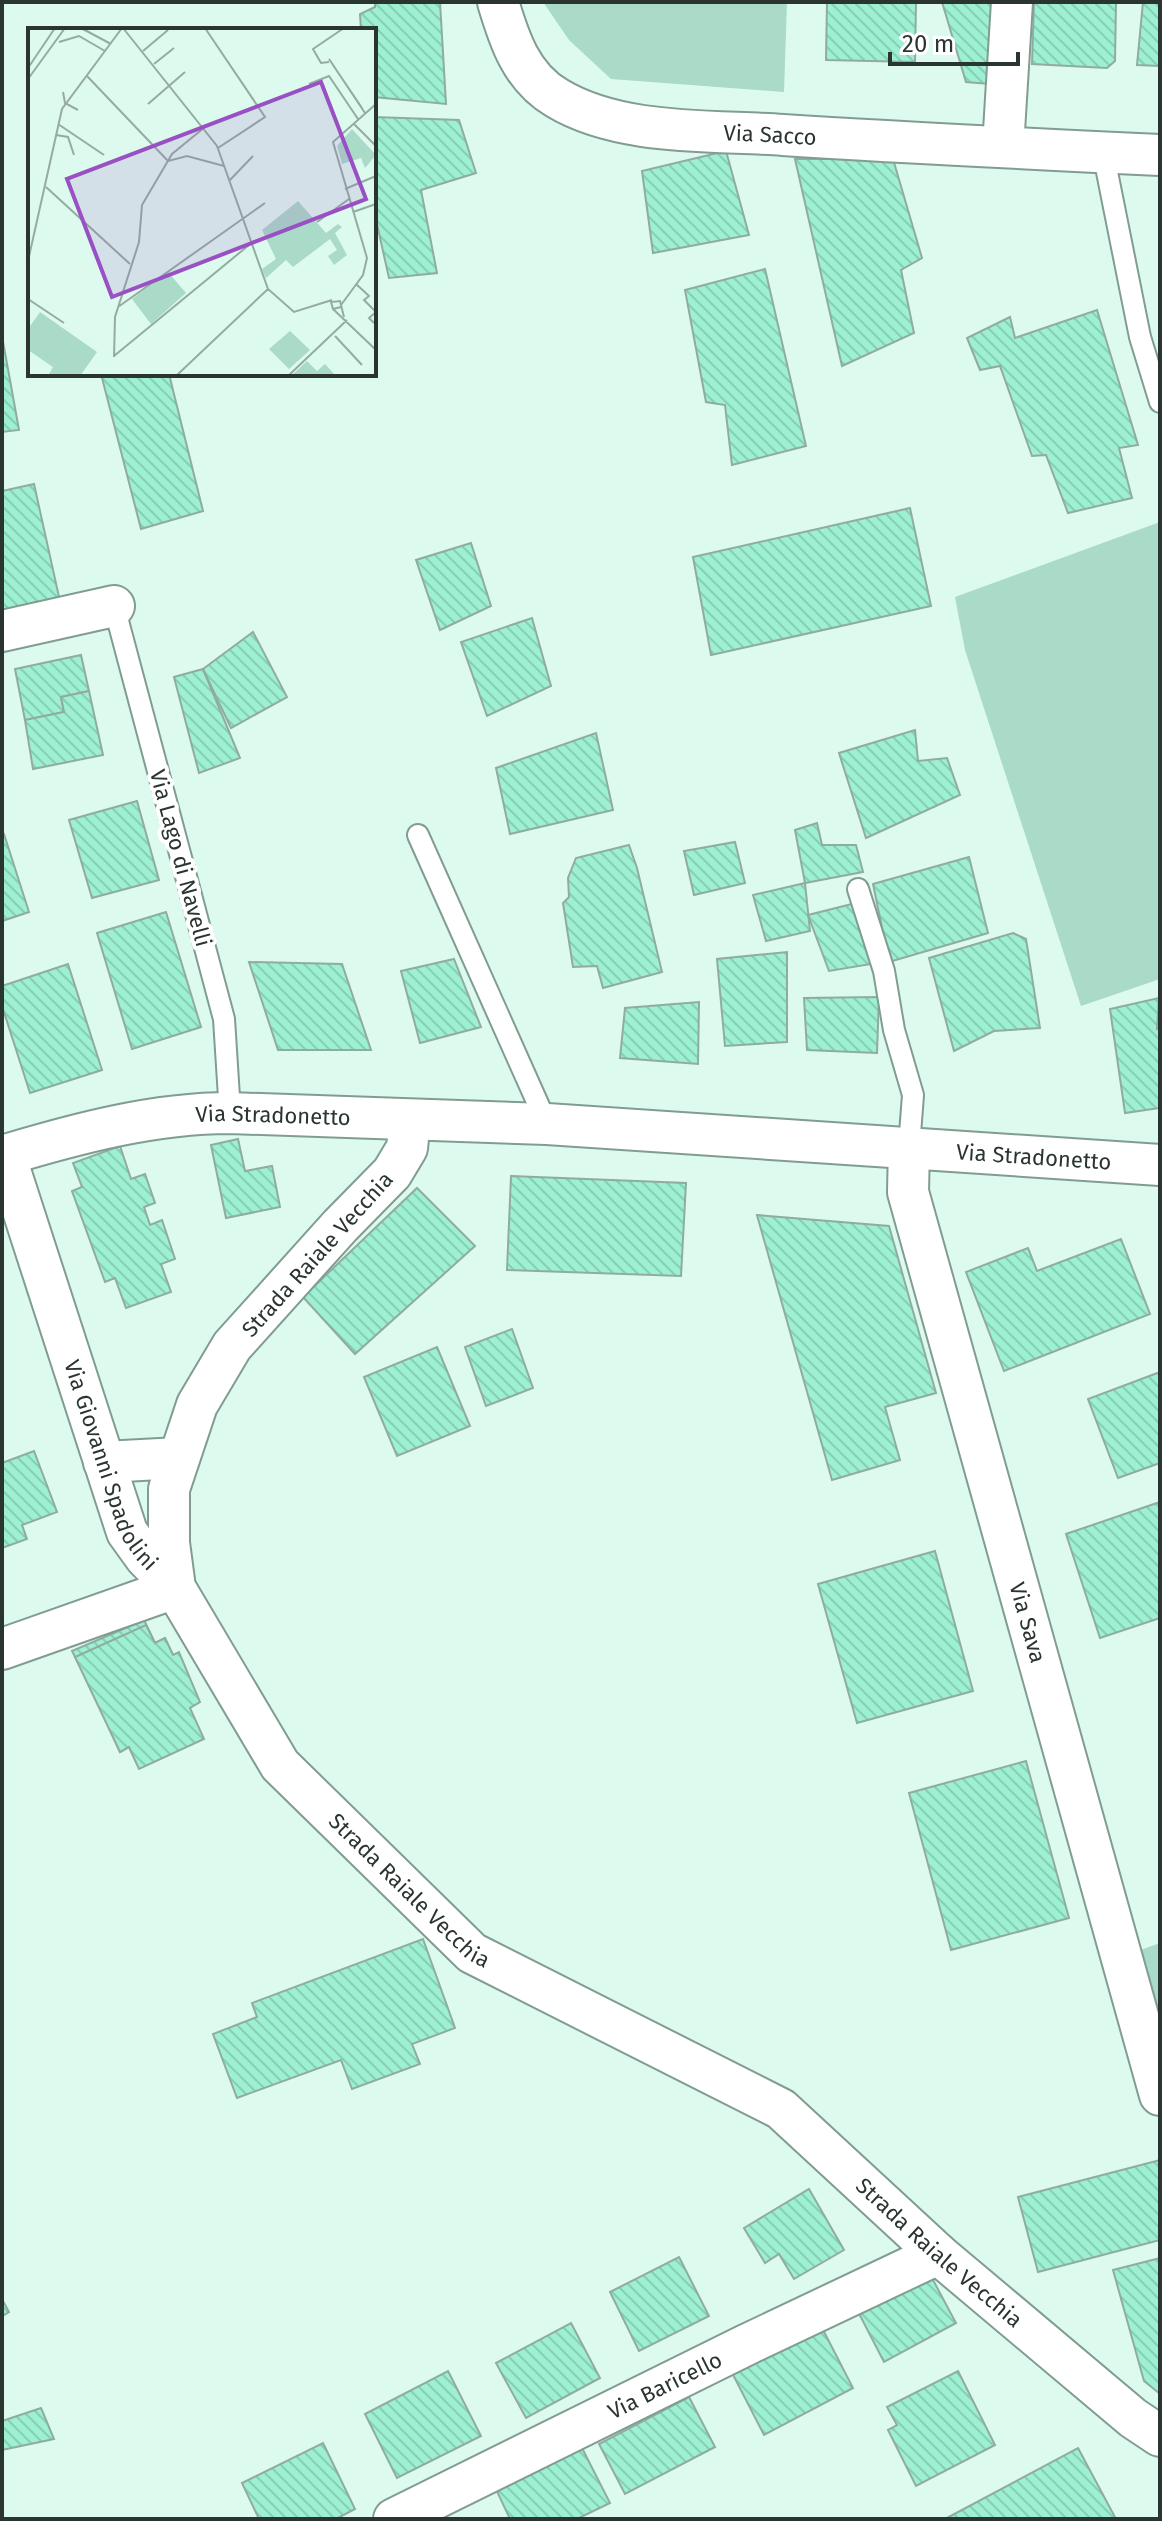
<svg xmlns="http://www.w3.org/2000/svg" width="1162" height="2521" font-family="'Fira Sans',sans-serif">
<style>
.green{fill:#aadac8}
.building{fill:url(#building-back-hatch);stroke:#90aca1;stroke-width:2}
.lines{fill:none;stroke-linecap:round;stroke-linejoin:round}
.lane-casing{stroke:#819c92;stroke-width:24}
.street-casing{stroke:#819c92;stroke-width:44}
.lane{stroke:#fff;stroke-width:20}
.street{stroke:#fff;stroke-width:40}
.labels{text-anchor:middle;stroke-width:8;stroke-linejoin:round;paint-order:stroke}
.street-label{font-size:22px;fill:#2a3531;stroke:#fff}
.inset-road{fill:none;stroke:#95aba2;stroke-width:2}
.view{fill:#9950c3;fill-opacity:0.15;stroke:#9950c3;stroke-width:4}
.inset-edge{fill:none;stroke:#2a3531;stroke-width:4}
</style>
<defs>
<pattern id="building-back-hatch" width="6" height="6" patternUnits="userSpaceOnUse" patternTransform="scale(2)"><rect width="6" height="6" fill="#9df0d2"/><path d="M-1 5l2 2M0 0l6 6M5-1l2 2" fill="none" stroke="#87ceb5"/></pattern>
</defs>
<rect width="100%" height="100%" fill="#ddfaee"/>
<!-- green -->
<g class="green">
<path d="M543,2H787L784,92L611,79L569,40Z"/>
<path d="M1160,522V979L1081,1006L965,650L955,597Z"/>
<path d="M1160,1943V2043L1135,1952Z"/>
</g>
<!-- building -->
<g class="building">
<path d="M375,2H440L446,104L374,97V30H361L360,14L375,7Z"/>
<path d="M827,2H916L915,62L826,60Z"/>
<path d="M942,2H1005L1002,85L966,82Z"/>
<path d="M1034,2H1116L1115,61L1107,68L1032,64Z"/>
<path d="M1143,2H1160V66L1137,65Z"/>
<path d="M374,117L459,120L476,173L421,190L437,273L389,278L374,211Z"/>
<path d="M726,151L749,235L653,253L642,171Z"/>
<path d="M795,159H893L922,258L901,270L914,333L842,366Z"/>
<path d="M765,269L806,446L732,465L725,405L706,402L685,290Z"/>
<path d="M1097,310L1138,445L1119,448L1132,498L1068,513L1046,455L1032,456L1000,366L980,370L967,338L1010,317L1015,338Z"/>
<path d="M2,336L19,430L2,432Z"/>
<path d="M101,374H169L203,511L141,529Z"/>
<path d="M34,484L61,606L2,619V491Z"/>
<path d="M910,508L931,606L711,655L693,557Z"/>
<path d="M471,543L491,606L440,630L416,560Z"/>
<path d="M532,618L551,686L487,716L461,642Z"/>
<path d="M253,632L287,697L231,728L203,669Z"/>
<path d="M81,655L89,691L61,697L64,712L25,720L15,669Z"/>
<path d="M203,669L240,758L199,773L174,677Z"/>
<path d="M89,691L103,755L33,769L25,720L64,712L61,697Z"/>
<path d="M915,730L918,761L947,758L960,795L866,838L839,753Z"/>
<path d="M596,733L613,810L510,834L496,768Z"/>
<path d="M137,801L159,880L92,898L69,820Z"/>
<path d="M817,823L822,845H856L863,872L805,883L795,830Z"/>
<path d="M4,834L29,912L2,921V835Z"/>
<path d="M735,842L745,883L694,895L684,851Z"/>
<path d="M629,845L637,868L662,972L603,988L597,966L573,967L563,903L569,897L568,878L576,858Z"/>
<path d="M969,857L988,933L889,962L873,884Z"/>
<path d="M805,883L810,931L766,941L753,895Z"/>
<path d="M852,904L877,963L829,971L808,915Z"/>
<path d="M166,912L201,1027L132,1049L97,933Z"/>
<path d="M1013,933L1026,939L1040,1028L994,1031L954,1051L929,958Z"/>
<path d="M787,952V1042L725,1046L717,959Z"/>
<path d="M454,959L481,1027L420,1043L401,971Z"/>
<path d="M249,962L342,964L371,1050H278Z"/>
<path d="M68,964L102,1070L30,1093L2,1006V986Z"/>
<path d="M879,997L877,1053L807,1050L804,998Z"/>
<path d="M1159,998L1157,1029L1160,1028V1108L1125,1113L1110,1009Z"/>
<path d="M699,1002L698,1064L620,1058L625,1008Z"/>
<path d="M238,1139L245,1171L272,1166L280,1207L226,1218L211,1145Z"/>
<path d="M120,1146L131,1179L145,1174L155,1203L144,1207L150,1225L162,1220L175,1259L161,1264L171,1292L126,1308L115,1278L105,1282L72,1191L82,1187L73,1163Z"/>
<path d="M511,1176L686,1183L681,1276L507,1270Z"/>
<path d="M417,1188L475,1246L355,1354L303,1297Z"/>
<path d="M757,1215L889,1226L936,1393L885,1407L900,1460L832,1480Z"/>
<path d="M1121,1239L1150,1314L1004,1371L966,1272L1028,1248L1037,1271Z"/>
<path d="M512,1329L533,1388L486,1406L465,1347Z"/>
<path d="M437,1347L470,1426L397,1456L364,1377Z"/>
<path d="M1160,1372V1463L1118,1478L1088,1399Z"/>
<path d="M34,1451L57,1512L22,1525L27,1539L2,1548V1463Z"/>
<path d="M1160,1502V1618L1100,1638L1066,1534Z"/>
<path d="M935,1551L973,1691L857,1723L818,1584Z"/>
<path d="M144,1620L155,1643L165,1638L193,1697L179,1703L195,1737L137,1764L129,1747L120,1752L100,1707L108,1702L102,1691L95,1695L72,1651Z"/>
<path d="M146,1625L155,1643L165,1638L173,1655L179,1652L200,1702L190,1708L204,1739L139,1769L129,1747L120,1752L75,1657Z"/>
<path d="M1026,1761L1069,1918L951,1950L909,1793Z"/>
<path d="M423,1939L455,2028L412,2044L420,2064L352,2089L341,2060L237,2098L213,2034L257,2017L252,2003Z"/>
<path d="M1160,2160V2240L1038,2272L1018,2197Z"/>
<path d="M809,2189L844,2250L794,2279L779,2254L765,2263L744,2228Z"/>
<path d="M679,2257L709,2316L639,2351L610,2292Z"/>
<path d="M1160,2258V2394L1144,2381L1113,2270Z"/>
<path d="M925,2265L956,2323L884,2362L854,2304Z"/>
<path d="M2,2299L9,2312L2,2316Z"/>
<path d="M818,2320L853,2388L764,2435L729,2367Z"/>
<path d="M571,2323L600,2378L526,2418L496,2363Z"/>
<path d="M448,2371L481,2436L397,2478L365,2414Z"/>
<path d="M958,2371L995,2445L916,2486L888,2430L897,2425L887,2407Z"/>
<path d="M689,2397L715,2447L625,2494L599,2444Z"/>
<path d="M41,2408L54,2439L2,2450V2421Z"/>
<path d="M579,2442L610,2503L577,2519H510L494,2485Z"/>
<path d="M323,2443L355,2509L336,2519H259L242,2483Z"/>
<path d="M1078,2448L1116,2519H945Z"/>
</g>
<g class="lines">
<!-- lane casing -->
<g class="lane-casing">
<g id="lane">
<path d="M1103,152L1140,337L1160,402"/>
<path d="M114,606L224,1019L230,1113"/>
<path d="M418,835L547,1124"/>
<path d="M858,889L884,971L894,1030L913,1095L909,1147"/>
</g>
</g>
<!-- street casing -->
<g class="street-casing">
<g id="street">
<path id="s1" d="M498,2C509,39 521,77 557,98C620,136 711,130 783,135C909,143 1034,149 1160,155"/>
<path d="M1003,147L1012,2"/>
<path d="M2,631L114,606"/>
<path id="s2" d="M410,1120L407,1148L392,1173L340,1226L232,1346L197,1405L169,1489V1543L175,1588L280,1765L472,1953L781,2109L938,2254L1133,2418L1160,2436"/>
<path id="s3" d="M909,1147L908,1192L1160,2095"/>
<path id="s4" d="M5,1155L127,1532L145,1557L175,1588"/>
<path id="s5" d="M2,1156C75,1134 153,1113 230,1113L547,1124L1160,1165"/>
<path d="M104,1462L179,1458"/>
<path d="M2,1649L175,1588"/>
<path id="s6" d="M394,2519L746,2345L938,2254"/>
</g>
</g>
<!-- lane -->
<use href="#lane" class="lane"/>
<!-- street -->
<use href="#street" class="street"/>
</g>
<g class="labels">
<!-- street labels -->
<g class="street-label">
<text dy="8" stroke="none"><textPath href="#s1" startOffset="334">Via Sacco</textPath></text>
<text transform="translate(181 858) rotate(75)" y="8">Via Lago di Navelli</text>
<text dy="8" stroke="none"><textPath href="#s5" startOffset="276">Via Stradonetto</textPath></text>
<text dy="8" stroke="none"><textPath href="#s5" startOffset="1038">Via Stradonetto</textPath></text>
<text transform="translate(317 1254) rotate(-48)" y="8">Strada Raiale Vecchia</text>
<text dy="8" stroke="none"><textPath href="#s4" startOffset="328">Via Giovanni Spadolini</textPath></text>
<text dy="8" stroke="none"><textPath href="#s3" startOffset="492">Via Sava</textPath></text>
<text dy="8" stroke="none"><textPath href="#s2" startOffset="936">Strada Raiale Vecchia</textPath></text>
<text dy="8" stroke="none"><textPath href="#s2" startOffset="1584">Strada Raiale Vecchia</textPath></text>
<text dy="8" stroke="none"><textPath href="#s6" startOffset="302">Via Baricello</textPath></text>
</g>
</g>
<!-- overview -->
<g transform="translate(28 28)">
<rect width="348" height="348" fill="#ddfaee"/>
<path d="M324,101L348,127L337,140L333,130L314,136L309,118ZM270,173L298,205L310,196L314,199L307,205L319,227L306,237L300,228L309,222L302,211L265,239L258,232L238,250L234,241L248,231L234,202ZM140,244L158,265L123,296L104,271ZM12,284L69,324L52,348H20L25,339L0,322V301ZM262,303L282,322L261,341L241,321ZM279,333L289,343L297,336L308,348H263Z" fill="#aadac8"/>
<path class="inset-road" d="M53,0L83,16M95,0L189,118L240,261L266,284L304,272M177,0L237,89L190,120M31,14L51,8L77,23M115,23L140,2M301,34L293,35L285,21L316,0M126,36L146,20M0,40L27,0M58,47L140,133M0,51L37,0M281,56L301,48L330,91M35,64L37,75L50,82M120,76L157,44M334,80L301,31L337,85M325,95L348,118M30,96L76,127M28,107L40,109L46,127M140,133L159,128L196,138M201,153L225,128M18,159L102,236M317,161L348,148M325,184L348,176M289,194L321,171M0,233L34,81L94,0M328,256L341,268L336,272L348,284L341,290L346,295M0,271L36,295M313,277L335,247L339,230L305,114L348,76M90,279L237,175M313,279L305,281L303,274L312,273L316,289M305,281L348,322M307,308L334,337M86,328L221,217M86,329L87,289L111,214L114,177L144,126L177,99M148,348L240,261M260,348L319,292"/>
<path class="view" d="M293,54L338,171L84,269L39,151Z"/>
<rect width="348" height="348" class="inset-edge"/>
</g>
<!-- border -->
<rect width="1162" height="2521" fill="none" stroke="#2a3531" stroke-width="8"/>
<!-- scale -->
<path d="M890 52v12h128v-12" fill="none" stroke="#2a3531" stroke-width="4"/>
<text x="902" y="52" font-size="24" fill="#2a3531" stroke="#ffffff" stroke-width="6" paint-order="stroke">20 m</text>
</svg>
